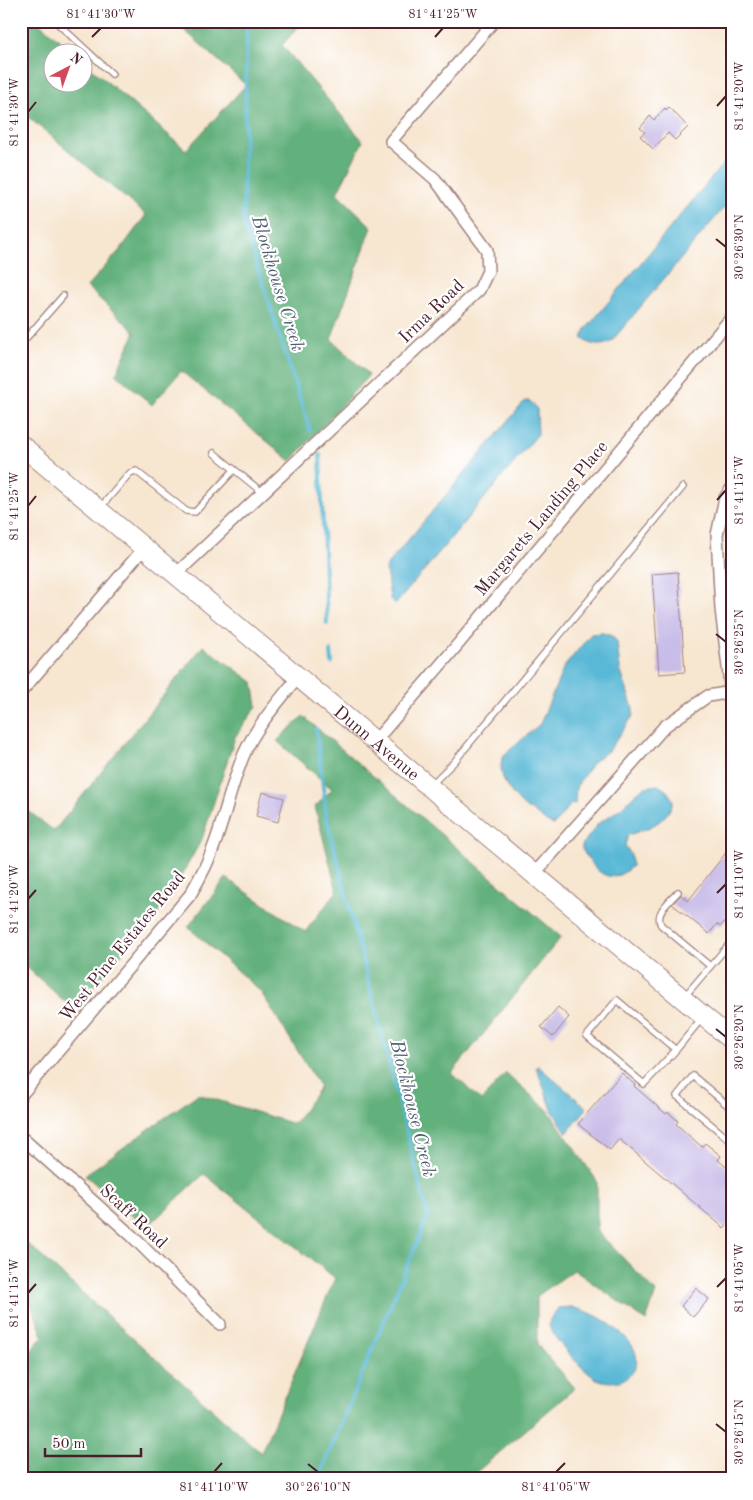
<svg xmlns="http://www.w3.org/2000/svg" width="753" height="1500" font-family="'Old Standard TT',serif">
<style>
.forest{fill:#62b07b;stroke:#566853}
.water{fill:#58b8d6;stroke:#516c80}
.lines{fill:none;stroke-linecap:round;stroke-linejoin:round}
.stream{stroke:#58b8d6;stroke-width:4}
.building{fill:#c8bce8}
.lane-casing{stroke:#a0827e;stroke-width:8}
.street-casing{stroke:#a0827e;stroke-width:14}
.primary-casing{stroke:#a0827e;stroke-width:21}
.lane{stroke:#fff;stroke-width:5.5}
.street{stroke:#fff;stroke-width:11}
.primary{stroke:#fff;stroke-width:19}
.ticks{fill:none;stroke:#4a1f2b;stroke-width:2}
.labels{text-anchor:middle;stroke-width:4.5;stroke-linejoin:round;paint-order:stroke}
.street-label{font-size:18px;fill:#4a1f2b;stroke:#fff}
.water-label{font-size:19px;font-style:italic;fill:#505c6f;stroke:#fff}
.neatline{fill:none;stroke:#4a1f2b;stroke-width:2}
.ticks-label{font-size:12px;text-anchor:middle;fill:#4a1f2b}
</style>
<rect width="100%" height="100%" fill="#fff"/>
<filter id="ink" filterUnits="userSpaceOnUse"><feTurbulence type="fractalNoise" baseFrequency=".02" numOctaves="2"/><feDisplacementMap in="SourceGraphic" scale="10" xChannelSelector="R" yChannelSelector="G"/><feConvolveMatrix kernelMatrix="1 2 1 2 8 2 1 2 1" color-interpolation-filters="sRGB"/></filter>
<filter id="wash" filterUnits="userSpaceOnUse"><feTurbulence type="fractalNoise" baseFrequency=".0096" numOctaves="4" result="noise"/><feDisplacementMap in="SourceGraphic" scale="20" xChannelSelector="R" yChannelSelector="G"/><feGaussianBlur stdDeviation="1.12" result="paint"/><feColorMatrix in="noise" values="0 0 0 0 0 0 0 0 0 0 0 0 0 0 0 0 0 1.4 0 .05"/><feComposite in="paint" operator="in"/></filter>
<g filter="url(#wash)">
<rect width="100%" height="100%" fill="#f7e6d0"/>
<!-- forest -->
<g class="forest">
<path d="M21,21H37L73,52H52V82H82L83,61L186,150L246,85L174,21H304L282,45L363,141L337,193L372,227L331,339L369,375L291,461L181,371L152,405L116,374L135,332L87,287L120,250L146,215L21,111Z"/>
<path d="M203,646L253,682L257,706L235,737L202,839L165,905L73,1009L21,962V805L54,831Z"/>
<path d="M303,716L561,937L452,1073L481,1101L506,1073L548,1110L597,1181V1231L656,1292L646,1321L574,1270L537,1296V1344L575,1388L473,1475L475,1479H21V1363L43,1336L24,1286L21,1283V1238L261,1453L335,1278L204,1174L146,1228L85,1175L198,1094L294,1124L320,1087L261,992L188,927L226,878L305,932L337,891L315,807L332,789L277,741Z"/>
</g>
<!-- water -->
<g class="water">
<path d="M732,153V198L611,342C600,347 591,346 582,338L586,329Z"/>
<path d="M525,401H530L537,409L538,434L396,604L390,599L386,569L388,564Z"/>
<path d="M603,633L612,636L617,642L620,669L633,708V716L609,750L593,762L576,787L575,804H571L554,825L548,823L530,809H527C513,796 495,777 503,756L540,724L564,667L591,634Z"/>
<path d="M658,785L667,791L673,800C669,822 647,829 628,835L625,845L631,855V863L633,865C609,889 595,871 582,849V845L598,824L621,808L635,794L645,787Z"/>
<path d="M538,1066L587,1108L567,1133L553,1112L536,1067Z"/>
<path d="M570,1307C592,1311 610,1322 626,1338C651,1363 628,1391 597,1379C586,1374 551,1337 549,1325C549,1318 555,1313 558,1308Z"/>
</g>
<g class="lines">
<!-- stream -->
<g class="stream">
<path d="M247,21L243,222L310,430"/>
<path d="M320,455L327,623"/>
<path d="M331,651L332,663"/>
<path d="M316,729L327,820L428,1216L318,1479"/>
</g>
</g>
<g id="blocks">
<!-- building -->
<g class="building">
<path d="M669,107L688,127L675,140L668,133L653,149L640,136L645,132L640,128L650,116L654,120L665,108L666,110Z"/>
<path d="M678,572L685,672L659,674L652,574Z"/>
<path d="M262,792L284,798L278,822L256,816Z"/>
<path d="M732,845V907L725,916L728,918L720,927L717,924L709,934L672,904L681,895L688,901Z"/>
<path d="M558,1007L569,1017L553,1037L541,1027Z"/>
<path d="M622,1073L635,1085L634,1086L666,1114L668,1112L678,1121L676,1124L702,1147L705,1143L721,1156L718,1160L732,1172V1218L724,1228L619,1139L610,1150L578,1124Z"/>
<path d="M696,1288L709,1299L693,1317L681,1306Z"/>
</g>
</g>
</g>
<g filter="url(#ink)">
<use href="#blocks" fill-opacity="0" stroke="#a0827e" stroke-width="1"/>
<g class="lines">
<!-- lane casing -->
<g class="lane-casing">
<g id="lane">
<path d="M55,21L112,74"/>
<path d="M21,144L23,146L21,148"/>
<path d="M21,344L63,296"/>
<path d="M214,453L263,493"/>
<path d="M100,508L130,473L136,471L186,511L195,512L234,470"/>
<path d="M431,785L454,762L683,487"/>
<path d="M678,892C670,901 654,913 661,925L710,966"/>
<path d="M684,997L732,941"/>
<path d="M676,1050L617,1000L587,1036L644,1084L676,1050L702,1018"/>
<path d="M732,1109L693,1076L677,1096L732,1142"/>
</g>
</g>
<!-- street casing -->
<g class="street-casing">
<g id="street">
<path d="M176,574L479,290L488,271L487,250L435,179L391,141L494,21"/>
<path d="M21,692L144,548"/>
<path d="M731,692L721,609L717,535L725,498L732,488"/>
<path d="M375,741L449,655L732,317"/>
<path d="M534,874L665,726L708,696L732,692"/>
<path d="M21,1095L190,895C200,878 209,861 215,843C226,813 232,781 245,752C257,725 280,700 298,677"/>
<path d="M21,1137L132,1236L220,1324"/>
</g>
</g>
<!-- primary casing -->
<g class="primary-casing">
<g id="primary">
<path id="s1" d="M21,445L732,1040"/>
</g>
</g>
<!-- lane -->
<use href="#lane" class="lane"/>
<!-- street -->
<use href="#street" class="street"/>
<!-- primary -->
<use href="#primary" class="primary"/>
</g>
</g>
<!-- ticks -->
<path class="ticks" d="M92,37L101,28M435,37L443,28M717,106L726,96M28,112L36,102M716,239L726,247M717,500L726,490M28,506L36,496M716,634L726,642M717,893L726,884M28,899L36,890M716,1029L726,1037M717,1287L726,1278M28,1293L36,1284M716,1424L726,1432M308,1464L318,1472M214,1472L222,1463M556,1472L565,1463"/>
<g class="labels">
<!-- street labels -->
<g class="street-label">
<text transform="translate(431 311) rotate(-44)" y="6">Irma Road</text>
<text transform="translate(541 518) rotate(-50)" y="6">Margarets Landing Place</text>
<text dy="6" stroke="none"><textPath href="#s1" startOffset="464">Dunn Avenue</textPath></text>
<text transform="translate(122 946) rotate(-51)" y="6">West Pine Estates Road</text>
<text transform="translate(134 1216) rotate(43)" y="6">Scaff Road</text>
</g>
<!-- water labels -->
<g class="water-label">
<text transform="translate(279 283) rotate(73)" y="7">Blockhouse Creek</text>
<text transform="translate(414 1108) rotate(76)" y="7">Blockhouse Creek</text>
</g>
</g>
<!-- margin -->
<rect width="753" height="1500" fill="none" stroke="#fff" stroke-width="55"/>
<!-- north arrow -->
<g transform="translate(68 68) rotate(41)"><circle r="24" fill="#ffffff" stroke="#b7a5aa"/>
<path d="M0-4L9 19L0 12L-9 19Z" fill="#d1495b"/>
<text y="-8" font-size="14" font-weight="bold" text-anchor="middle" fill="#4a1f2b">N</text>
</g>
<!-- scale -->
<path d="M45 1448v8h96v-8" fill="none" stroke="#4a1f2b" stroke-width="2.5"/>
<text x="52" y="1448" font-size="15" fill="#4a1f2b" stroke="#ffffff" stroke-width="4" paint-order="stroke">50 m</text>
<rect x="28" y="28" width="698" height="1444" class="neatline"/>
<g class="ticks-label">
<text x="101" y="18">81°41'30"W</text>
<text x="443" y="18">81°41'25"W</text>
<text transform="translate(739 96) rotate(-90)" y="4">81°41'20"W</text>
<text transform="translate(14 112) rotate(-90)" y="4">81°41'30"W</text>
<text transform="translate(739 247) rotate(-90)" y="4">30°26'30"N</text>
<text transform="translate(739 490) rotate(-90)" y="4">81°41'15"W</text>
<text transform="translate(14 506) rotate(-90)" y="4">81°41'25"W</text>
<text transform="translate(739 642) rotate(-90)" y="4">30°26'25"N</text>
<text transform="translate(739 884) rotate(-90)" y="4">81°41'10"W</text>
<text transform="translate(14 899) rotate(-90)" y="4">81°41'20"W</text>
<text transform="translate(739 1037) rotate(-90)" y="4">30°26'20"N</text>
<text transform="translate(739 1278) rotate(-90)" y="4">81°41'05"W</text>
<text transform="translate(14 1293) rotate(-90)" y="4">81°41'15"W</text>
<text transform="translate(739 1432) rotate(-90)" y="4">30°26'15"N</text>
<text x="214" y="1491">81°41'10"W</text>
<text x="318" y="1491">30°26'10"N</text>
<text x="556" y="1491">81°41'05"W</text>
</g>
</svg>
